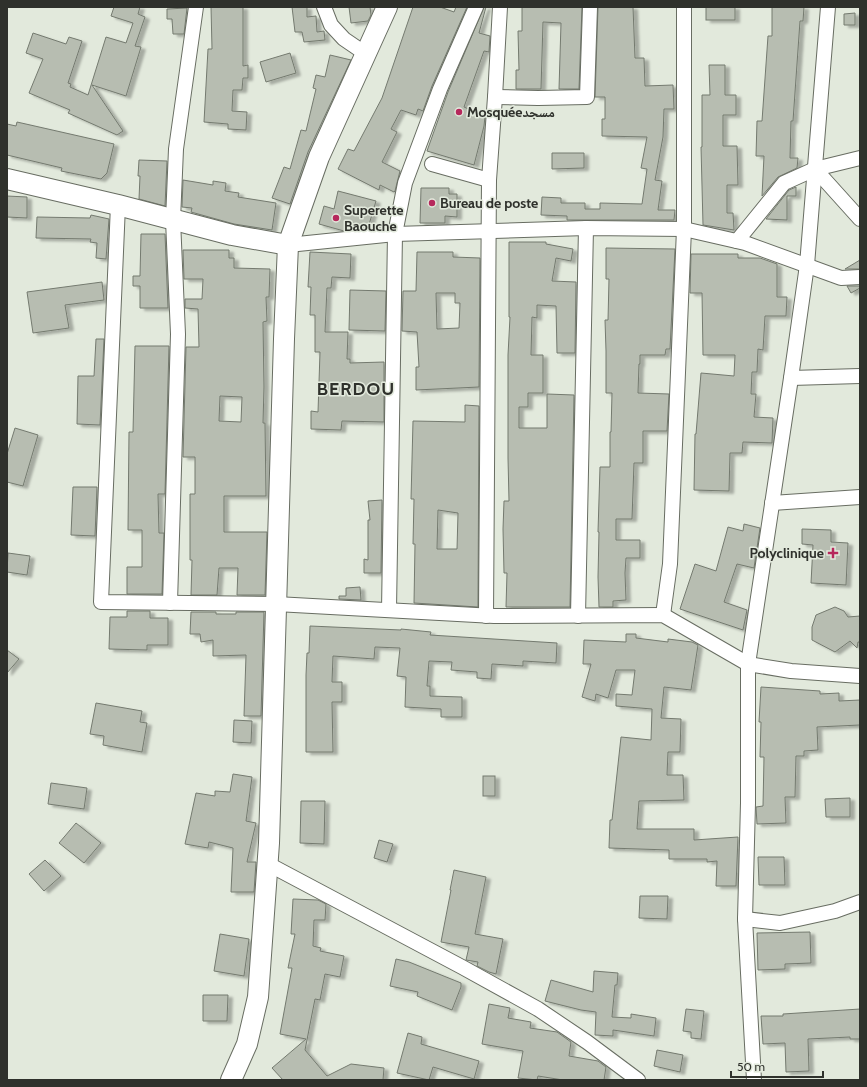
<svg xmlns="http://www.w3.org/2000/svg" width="867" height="1087" font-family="Cabin,'Noto Naskh Arabic',sans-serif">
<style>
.building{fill:#b7bdb1;stroke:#747a6f;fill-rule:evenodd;filter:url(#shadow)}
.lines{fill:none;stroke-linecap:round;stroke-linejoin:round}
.minor-casing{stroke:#686d62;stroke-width:16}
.secondary-casing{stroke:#686d62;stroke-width:22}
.minor{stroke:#fff;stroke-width:14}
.secondary{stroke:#fff;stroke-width:20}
.poi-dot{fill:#b6285c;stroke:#e2e9dc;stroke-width:1.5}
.labels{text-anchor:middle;stroke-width:3;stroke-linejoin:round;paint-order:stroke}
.poi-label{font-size:14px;font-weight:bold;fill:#2f312c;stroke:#e2e9dc;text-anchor:start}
.district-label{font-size:18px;font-weight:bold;letter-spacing:1px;fill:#2f312c;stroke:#e2e9dc}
</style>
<defs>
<filter id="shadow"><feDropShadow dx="4.5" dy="2.5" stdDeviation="1" flood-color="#0004"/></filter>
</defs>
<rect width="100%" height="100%" fill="#e2e9dc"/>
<!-- building -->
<g class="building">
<path d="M114,7H140L138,14L145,17L135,46L141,47L126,96L92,85L123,131L117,135L68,113L70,110L29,93L43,59L26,53L33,33L66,44L69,37L82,41L68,83L71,84L70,87L88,95L106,37L126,43L133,23L111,16Z"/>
<path d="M211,7H243V66L248,65V78H243L242,90H233L232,111L247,112L246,130L228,129V124L204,122L208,49H212Z"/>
<path d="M292,7H307V17L316,16L317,32L324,31L325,40L304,42L302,32H295Z"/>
<path d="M349,7H370L371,15L368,21L351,23Z"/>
<path d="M413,7H440L454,12L456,7H467L432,86L423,111L418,109L416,115L401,110L391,129L397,132L382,162L400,171L395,191L394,192L380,185L379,190L338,169L348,149L354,151L382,98Z"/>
<path d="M484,7H486L479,33L490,36L489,52L484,51L464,107L485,116L484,126L474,165L427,151L448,92Z"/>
<path d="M522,7H582L579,89H559L561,23L543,22L541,89H516V70H519L518,31H522Z"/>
<path d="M598,7H633L635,58H644L645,86L673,85L674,109H664L663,137L655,180L662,181L658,210H675L674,220H567V216L541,215L542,197L561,198V203H585V209H600V203L642,204L647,169L641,168L647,137L602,136V119H605V97H595Z"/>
<rect x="706" y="7" width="29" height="13"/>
<path d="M772,7H804L803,21H800L793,121H791L790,158H798L797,168L778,177L762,196L764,156H756L757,121H762L768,36H772Z"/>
<path d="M187,8L184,34H173L172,19H167V9Z"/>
<path d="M855,13V25H844V14Z"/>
<path d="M290,53L296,73L266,82L260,62Z"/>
<path d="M330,55L351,60L308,152L290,204L272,198L284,167L290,169L301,130L306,131L316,89L313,88L316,75L325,77Z"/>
<path d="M709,65H725V95H736V115H723V146H737L738,185H727V213H733L734,230L703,225L701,147H702V95H710Z"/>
<path d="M17,122L114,144L107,173L101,179L61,171L62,168L7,155V124L16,126Z"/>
<path d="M552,153H584V168L552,169Z"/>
<path d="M139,160L167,161L165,206L139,199L140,176H138Z"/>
<path d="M183,180L213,185V181L226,183L225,191L239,193L238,197L276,203L272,230L234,224L191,212L192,208L182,207Z"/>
<path d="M796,187V196H787V220L766,219L789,190Z"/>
<path d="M421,188H449V194H457V217L445,216V223H420Z"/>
<path d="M338,191L376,201L368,228L344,231L319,224L324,206L334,209Z"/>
<path d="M7,196L27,197V218L7,217Z"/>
<path d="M91,215L109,219L106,259L96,258L97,243L90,242L91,239L36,238L37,217L90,218Z"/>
<path d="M141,234H165L168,308H140V286H133V276H140Z"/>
<path d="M509,242H546V244L573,249L571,261L556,258L552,281L576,282L575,353H557L556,306L537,305V318L532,317L531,355H543V393H528V407H519V428H547V394L574,395L570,607H506L507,573H504L503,529L504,501H509L508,458V355L510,317H509Z"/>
<path d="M606,248L675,249L670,349H666L665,355H640V364H639L638,393L669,394L667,431H643V463H634L632,519H616V540H640V558H626L625,573L626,600L613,601V607H599L598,577L599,532H598L600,467H610V432H611L612,393H606V351L605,320H608L609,279H606Z"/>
<path d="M183,250H229V258H234V268L270,269L269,297H266L267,321L263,322L264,387L263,423H265L266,496H224V532H267L265,595H237L238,568H219L217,595H191L192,560H190V494H195V457H183L186,347H199L198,309L185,308V299H202L203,279H184ZM220,396L242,397L241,422L219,421Z"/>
<path d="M310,252L351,254L350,278L332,277L331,288H327L325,332H348L347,359H350V363L384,362V422L342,421L341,430L311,429V411L318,412L320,352H315V315H310L311,287H308Z"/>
<path d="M417,252H453V257L480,258L479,387L416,390V367H419L417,332L402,331L403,291H416ZM436,293H455V303H460L459,328L437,329Z"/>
<path d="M691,254H738V258H760L777,264V297H787L786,316H765L763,350L758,349L757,372H752L751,394H756L754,417L773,418L772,443L743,442L742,453H730L729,491L694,490L695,434H696L701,373L734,376L735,355H703L702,293H690Z"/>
<path d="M860,260V269H845Z"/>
<path d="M102,282L104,300L65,305L69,328L33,333L27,292Z"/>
<path d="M847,286H860V288L851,293Z"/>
<path d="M350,290L386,291L385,331L349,330Z"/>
<path d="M96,339H104L100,425L77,424L78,376H94Z"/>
<path d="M135,346H169L165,494H158L159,533H164L162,594H127V567H142V530H128L129,432H133Z"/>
<path d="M465,405L479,406L478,607L414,603L415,544H413L414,499H411L413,421L465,422ZM438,510L458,513L457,549H437Z"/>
<path d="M15,428L38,435L23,486L7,482V454Z"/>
<path d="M73,487H97L95,536L71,535Z"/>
<path d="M382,500L381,573H364V559L368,560V520H370L368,501Z"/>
<path d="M744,524L760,528L754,568L737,564L724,602L747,610L743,630L680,609L695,564L716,571L728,527L743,531Z"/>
<path d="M802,529L831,530V542L848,543L846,585L811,583L813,545L802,544Z"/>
<path d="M8,553L30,556L27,575L7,572Z"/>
<path d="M360,587L361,600L339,599V596H346V588Z"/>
<path d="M835,607L844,611L848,617L860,616V642H858L857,648L850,641L835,652L812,640V627L816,615Z"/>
<path d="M127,611H150V618H168V645H147V650L109,649L110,617H127Z"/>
<path d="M191,612H216V614H236V612H264L261,716H244L246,655L213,656V640L201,642L200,634H190Z"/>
<path d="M310,626L401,630V629L431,632L430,635L557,643L556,663L523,661V666L492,664L491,679L477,678V672L451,670L452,662L429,661L427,686H430V696L462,697V717H441V709L405,707L406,677L397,676L400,648L375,647L374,659L333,656L332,682H342V702H332L333,752H306V675L307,653H309Z"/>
<path d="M626,634H636V638L668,642V639L692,642L698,645L691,690L664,687L661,718L681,719L680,752H668L667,775H683L684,800L639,801L637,829H694V840L738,837L736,886H716L717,861L707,862V859H669V850L609,848L610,820H612L621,737L651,740L652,709L616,706V694L632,695L635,670H616L608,698L596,694L595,701L582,697L591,664H583L584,640L626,642Z"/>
<path d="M7,650L19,659L7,673Z"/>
<path d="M761,687L820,691V694L839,693V701L860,700V725L817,727L818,750L804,751V756H796L795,797H785L786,823L757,824L756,807L763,806L764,757H760L761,722H759Z"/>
<path d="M96,703L142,711L140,722L147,723L142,752L103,745L104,736L90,734Z"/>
<path d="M234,720L252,721L251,743L233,742Z"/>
<path d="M233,774L252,777L246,821L256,823L247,862H256L254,892H231L233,848L209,842L208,848L185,844L196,793L215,796V791L230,792Z"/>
<rect x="483" y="776" width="12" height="20"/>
<path d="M51,783L87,788L84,809L48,804Z"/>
<path d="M850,798V817H826L825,799Z"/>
<path d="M301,801H325L324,844L300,843Z"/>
<path d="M76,823L101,843L84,863L59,843Z"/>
<path d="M379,840L393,844L387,862L374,858Z"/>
<path d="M758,857H784L785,885H759Z"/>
<path d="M45,860L61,876L44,891L29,874Z"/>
<path d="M454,870L486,877L475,934L503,939L496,974L489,972L477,966L478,962L466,960L469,947L441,942L451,890H450Z"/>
<path d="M640,896H668L667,919L639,918Z"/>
<path d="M293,899L318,900L326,904L325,920H314L313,946L321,948L320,951L344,956L340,977L325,974L320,1000L315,999L305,1050L327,1076L351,1064L384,1068L383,1080H283L272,1068L306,1039L280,1034L292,968H288L295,934H291Z"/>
<path d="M810,932L811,963L785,964V969L758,970L757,933Z"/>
<path d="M220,934L249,939L244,976L214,971Z"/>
<path d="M396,959L409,962L461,983V987L452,1010L417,996L418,992L390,986Z"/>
<path d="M594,971L618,973L617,985H615L612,1017L631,1018V1014L656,1018L654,1036L613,1030V1036L595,1035L596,1012L581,1010L545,1001L551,980L593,992Z"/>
<path d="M203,995H228L227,1021H203Z"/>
<path d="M489,1004L510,1008L508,1018L531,1022L530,1028L557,1032L571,1042L569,1056L598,1061L606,1067L604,1080H563L538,1076L537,1080L518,1078L523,1051L482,1044Z"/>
<path d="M686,1009L704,1011L701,1039L691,1038V1032L683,1031Z"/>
<path d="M860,1009V1039H850V1037L808,1039L809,1071L786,1072L785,1043L763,1044L761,1016H783V1014Z"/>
<path d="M408,1033L422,1037L421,1044L479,1061L474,1079L433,1067L429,1080L397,1073Z"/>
<path d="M657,1050L683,1055L680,1072L654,1066Z"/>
</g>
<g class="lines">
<!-- minor casing -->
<g class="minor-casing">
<g id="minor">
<path d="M324,7L331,25L344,39L366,54"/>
<path d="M495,97L538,98L587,97L590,7"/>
<path d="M432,164L489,180"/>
<path d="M815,169L860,219"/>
<path d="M118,205L101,602L276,604L494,616L663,615L748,664L791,671L860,676"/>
<path d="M737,241L784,183L815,169L860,158"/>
<path d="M288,245L395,234L586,228L684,229L745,243L841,278L860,277"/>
<path d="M791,378L860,376"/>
<path d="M772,503L860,497"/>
<path d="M170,603L178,334L173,220L176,149L196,7"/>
<path d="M389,610L395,234L405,183L440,89L476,7"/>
<path d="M663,615L670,564L684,229V7"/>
<path d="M486,616L489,180L495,97L500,7"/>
<path d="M578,616L586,228"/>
<path d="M268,864L462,967L538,1009L587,1042L638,1080"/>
<path d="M745,919L780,923L835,911L860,902"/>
<path d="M754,1080L745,919L748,803V664L791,378L807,265L828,7"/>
</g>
</g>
<!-- secondary casing -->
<g class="secondary-casing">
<g id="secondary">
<path d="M7,179L118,205L232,235L288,245"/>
<path d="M231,1080L247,1044L258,997L269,843L284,339L288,245L319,157L387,7"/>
</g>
</g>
<!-- minor -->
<use href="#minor" class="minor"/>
<!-- secondary -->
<use href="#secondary" class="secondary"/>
</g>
<!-- markers -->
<g class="poi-dot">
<circle cx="459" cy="112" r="4"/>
<circle cx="432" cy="203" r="4"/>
<circle cx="336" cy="218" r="4"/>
<path d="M831 547h4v4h4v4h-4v4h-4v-4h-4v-4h4z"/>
</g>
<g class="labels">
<!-- poi labels -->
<g class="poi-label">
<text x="467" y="117">Mosquéeمسجد</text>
<text x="440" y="208">Bureau de poste</text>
<text x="344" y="215">Superette<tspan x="344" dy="16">Baouche</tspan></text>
<text x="824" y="558" text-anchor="end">Polyclinique</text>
</g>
<!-- district labels -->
<g class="district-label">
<text x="356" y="395">BERDOU</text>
</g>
</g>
<!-- border -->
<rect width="867" height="1087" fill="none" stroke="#2f312c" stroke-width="16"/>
<!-- scale -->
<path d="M731 1071v6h92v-6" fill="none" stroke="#2f312c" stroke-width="2"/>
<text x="737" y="1071" font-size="12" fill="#2f312c" stroke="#e2e9dc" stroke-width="3" paint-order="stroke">50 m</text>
</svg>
